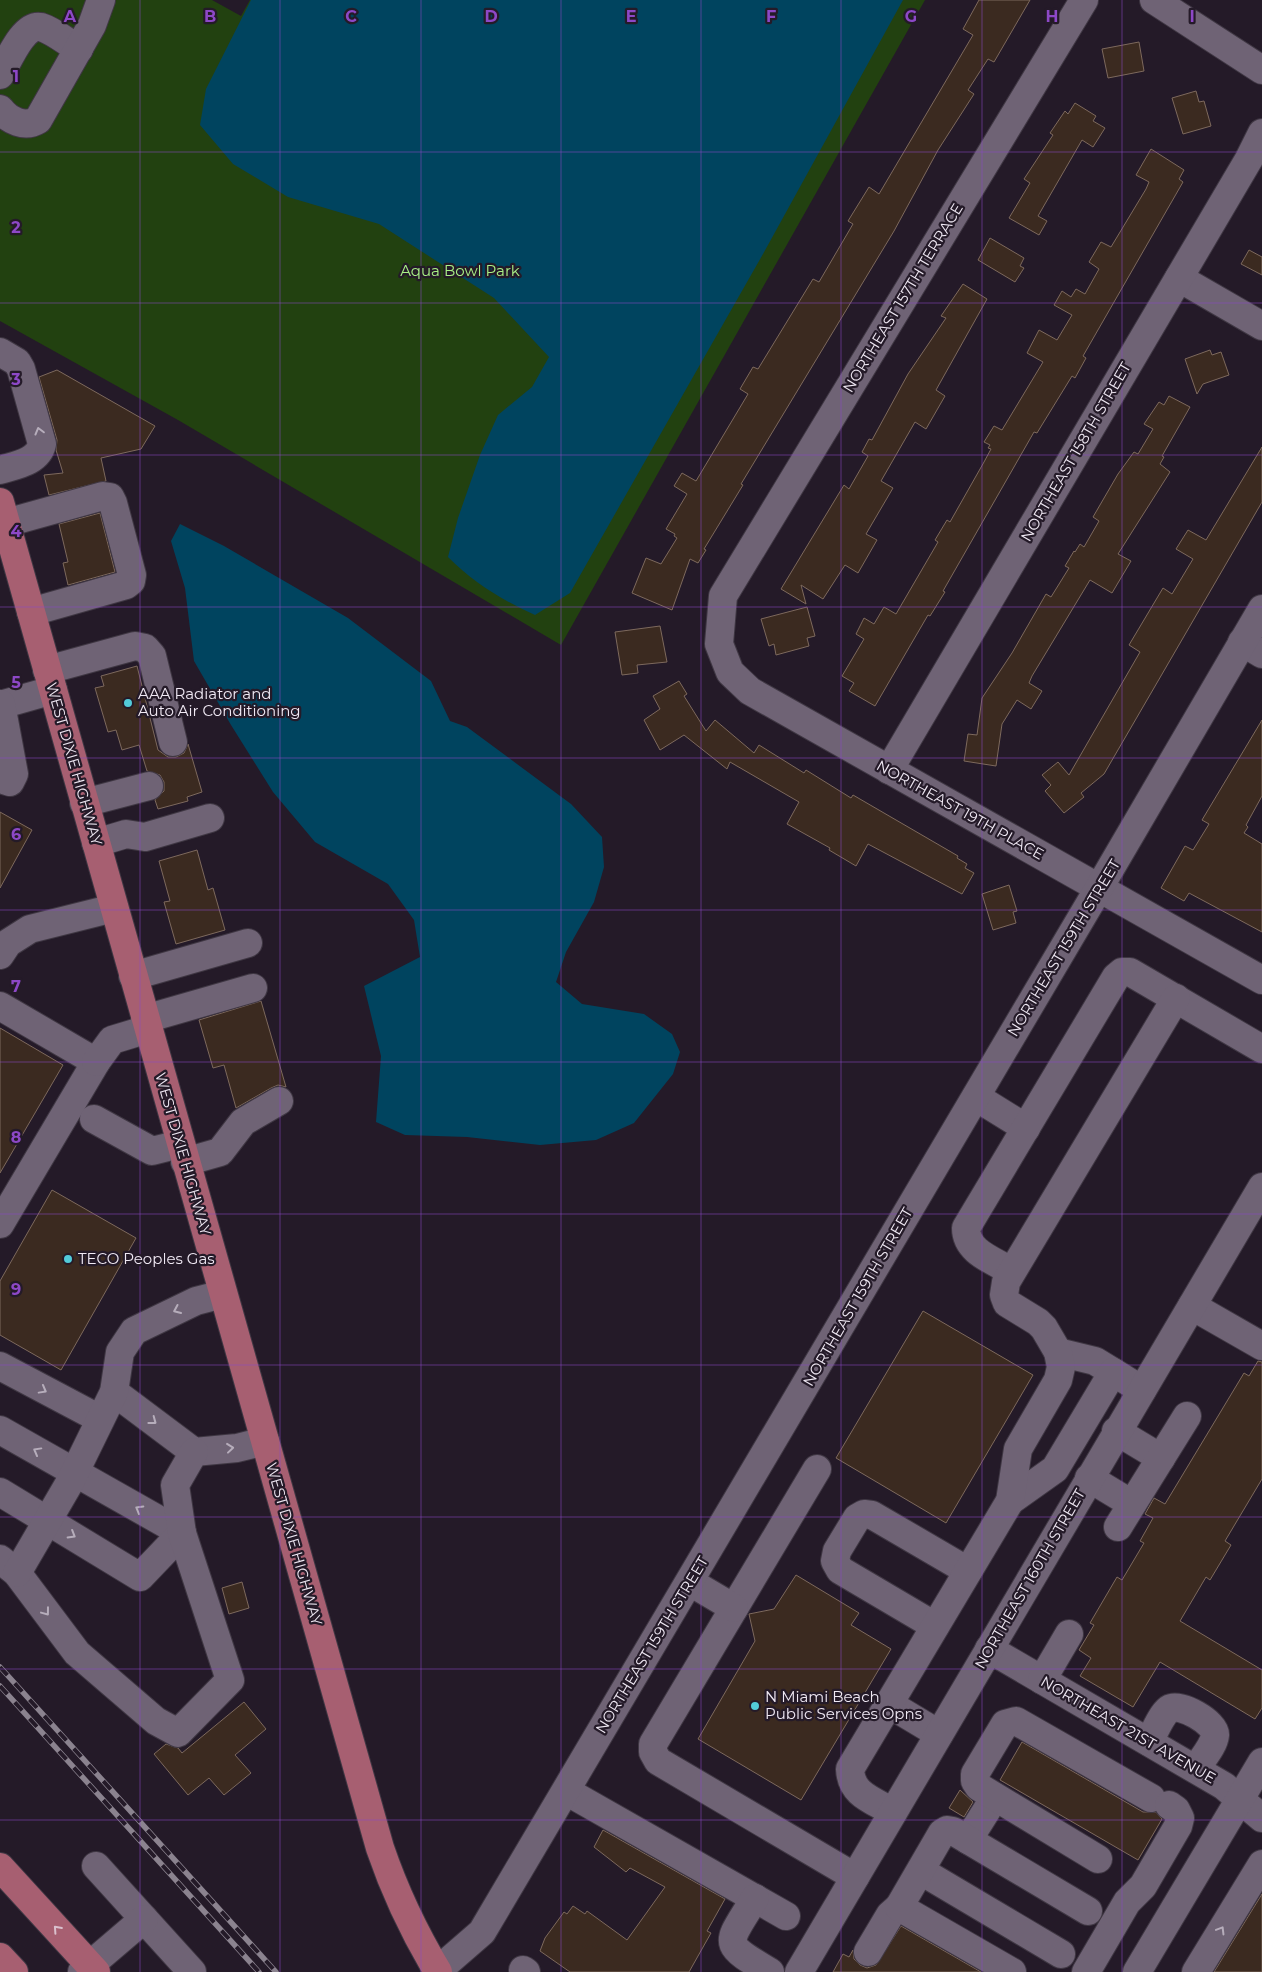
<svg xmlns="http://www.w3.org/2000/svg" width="1262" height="1972" font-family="Montserrat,sans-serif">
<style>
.green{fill:#224110}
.water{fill:#00445f}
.building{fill:#3b2a20;stroke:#7d695d}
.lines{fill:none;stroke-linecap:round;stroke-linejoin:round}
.minor-casing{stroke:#3f3743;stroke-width:30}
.major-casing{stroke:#3f3743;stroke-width:30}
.minor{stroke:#6f6375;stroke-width:28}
.major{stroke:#a75f71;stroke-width:28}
.rail-casing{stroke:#8b838f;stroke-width:5.5}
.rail{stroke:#241a28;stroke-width:4;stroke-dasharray:11;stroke-linecap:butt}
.oneway{stroke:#b6adbb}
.oneway2{stroke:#dac0cd}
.grid{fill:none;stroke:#8d48c7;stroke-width:1;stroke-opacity:0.55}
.poi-dot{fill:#52cbd9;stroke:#241a28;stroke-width:2}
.labels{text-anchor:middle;stroke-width:4.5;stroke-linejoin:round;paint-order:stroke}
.park-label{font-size:15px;fill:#a9f186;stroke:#241a28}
.street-label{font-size:15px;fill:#f0e9f4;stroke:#241a28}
.poi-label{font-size:15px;fill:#f0e9f4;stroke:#241a28;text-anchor:start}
.grid-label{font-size:16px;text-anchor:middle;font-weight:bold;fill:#8d48c7;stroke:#241a28;stroke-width:4.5;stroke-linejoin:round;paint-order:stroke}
</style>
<rect width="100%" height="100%" fill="#241a28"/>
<!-- green -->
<path class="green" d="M0,0H212L241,16L250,0H925L561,645L178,420L0,321Z"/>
<!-- water -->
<g class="water">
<path d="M251,0H903L763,254L570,593L535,615C502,600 474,583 448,557L458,518L480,455L498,415L532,387L549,357L494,298L379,224L288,197L233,164L200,125L206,89Z"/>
<path d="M180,524L224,546L348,618L431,681L450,721L467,727L571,804L602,837L604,867L594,902L566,952L556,982L582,1004L644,1014L672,1034L680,1052L673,1074L634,1123L596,1140L540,1145L467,1137L405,1135L376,1122L381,1056L364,986L420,957L414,920L388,884L315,842L273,792L231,725L194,661L185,588L171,541Z"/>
</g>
<!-- building -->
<g class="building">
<path d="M979,0H1030L994,62L988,59L968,90L974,94L938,150L894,231L741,484L743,485L704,549L706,550L698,563L690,559L672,610L632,593L646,558L661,564L677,538L674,536L675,534L666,529L687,494L674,486L682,473L696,481L748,394L740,389L753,367L758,369L813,279L819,282L853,224L848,221L869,187L879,194L973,35L963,29Z"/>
<path d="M1139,42L1144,71L1108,78L1102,49Z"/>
<path d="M1196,91L1199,102L1204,101L1211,126L1183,134L1172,98Z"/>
<path d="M1075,103L1096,116L1093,121L1105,128L1093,147L1082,140L1038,216L1047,221L1039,235L1009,218L1030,183L1024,179L1053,135L1050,133L1065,111L1068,114Z"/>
<path d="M1151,149L1184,170L1179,179L1183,182L1083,356L1086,358L1075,378L1072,376L1037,433L1034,432L943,591L945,592L930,616L928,615L875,706L849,691L854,683L842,676L864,639L856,634L864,618L874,624L884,607L896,614L938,542L935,540L947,520L950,522L984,462L991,449L988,448L990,445L984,442L994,426L1002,430L1043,362L1027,353L1039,330L1057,340L1072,315L1054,305L1062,291L1071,297L1076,289L1085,294L1099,269L1089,262L1101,242L1111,247L1146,189L1149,182L1136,175Z"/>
<path d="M990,238L1024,258L1020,266L1024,268L1015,282L978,260Z"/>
<path d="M1249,250L1262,257V275L1241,264Z"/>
<path d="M963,284L987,299L936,390L945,396L926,429L915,422L881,481L893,488L866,534L877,540L858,573L845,565L823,599L801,585L806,604L781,589L844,485L849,489L868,456L862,452L869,439L872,440L908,374L946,318L941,316Z"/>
<path d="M1210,350L1212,355L1221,352L1229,375L1203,384L1197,394L1185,359Z"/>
<path d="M57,370L155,426L141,449L101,458L106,481L49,495L44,475L63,473L56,450L57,440L39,377Z"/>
<path d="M1169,396L1190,407L1162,456L1164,457L1160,464L1170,472L1118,554L1131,561L1112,593L1090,580L1032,676L1029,683L1042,691L1031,709L1017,700L1002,724L996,766L964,761L968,734L977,735L982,698L1012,653L1046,594L1051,597L1069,568L1065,566L1074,551L1075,552L1080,544L1084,547L1099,521L1093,517L1118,474L1134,452L1138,454L1153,429L1144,424L1159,402L1164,405Z"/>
<path d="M1262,447V502L1104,774L1081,793L1084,797L1064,813L1045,791L1051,785L1042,775L1058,762L1069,775L1140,652L1129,645L1163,588L1172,594L1193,559L1176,549L1188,530L1206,540Z"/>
<path d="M100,513L115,572L68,585L63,563L68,562L59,524Z"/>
<path d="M807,607L815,636L807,638L809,646L776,655L774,644L769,646L761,619Z"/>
<path d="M660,626L667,662L637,665L638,673L622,675L615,632Z"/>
<path d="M137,666L158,750L168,757H176L184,753L188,744L202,792L187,797L188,801L158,809L155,800L164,791V782L160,775L147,771L139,745L122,750L116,730L108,732L95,688L104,686L101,676Z"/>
<path d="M679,681L687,694L684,696L706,731L715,720L754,753L759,745L804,773L806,770L851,798L853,795L958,856L957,858L967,864L965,868L974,873L962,894L868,844L856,866L829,850L830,848L787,824L799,802L730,762L727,769L684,735L660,750L644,720L660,709L653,696Z"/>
<path d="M1262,720V796L1246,825L1248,827L1244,833L1262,844V932L1189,893L1184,901L1161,888L1185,846L1193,850L1209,824L1202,820Z"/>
<path d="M0,812L32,830L0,888Z"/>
<path d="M197,850L208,890L213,888L225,930L176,944L164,902L170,901L159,861Z"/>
<path d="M1009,885L1017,911L1013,912L1016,923L993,930L982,894Z"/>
<path d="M261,1001L286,1087L278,1085L271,1088L236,1108L224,1065L213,1068L199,1020Z"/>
<path d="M0,1028L63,1065L0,1173Z"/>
<path d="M52,1190L136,1238L61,1370L0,1335V1281Z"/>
<path d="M923,1311L1033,1375L946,1523L836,1458Z"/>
<path d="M1258,1361L1262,1362V1479L1225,1541L1231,1545L1210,1580L1206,1577L1180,1621L1262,1670V1708L1255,1719L1160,1662L1133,1707L1080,1676L1091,1658L1079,1650L1094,1625L1090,1623L1117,1577L1122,1580L1144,1543L1140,1541L1153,1518L1145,1514L1154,1498L1165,1504L1244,1373L1249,1376Z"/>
<path d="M796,1575L859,1613L851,1625L891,1649L801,1800L698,1739L755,1641L749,1614L774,1609Z"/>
<path d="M242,1582L249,1608L229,1614L222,1588Z"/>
<path d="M244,1702L266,1729L235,1755L251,1773L224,1795L209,1778L188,1795L154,1754L166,1744L178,1748L182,1753Z"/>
<path d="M1022,1742L1143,1812H1156L1162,1819L1138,1860L1000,1780Z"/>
<path d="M960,1790L973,1802L964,1817L949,1808Z"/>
<path d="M603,1830L725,1899L707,1931L711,1933L689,1972H570L540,1951L545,1938L564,1912L567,1914L573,1906L585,1914L587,1911L627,1940L665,1887L630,1868L626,1872L594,1847Z"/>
<path d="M1262,1894V1972H1214Z"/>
<path d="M901,1926L981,1972H833L843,1954L849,1957L853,1950L854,1959L860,1965L867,1968L876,1965Z"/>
</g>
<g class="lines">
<!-- minor casing -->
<g class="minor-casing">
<g id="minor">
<path d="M1084,0L723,596L719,644L730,672L750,691L1262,980"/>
<path d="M1154,0L1262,70"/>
<path d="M0,75C8,62 23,23 41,27C54,31 68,43 79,49"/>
<path d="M0,109C9,121 25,128 38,120L92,25L101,0"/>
<path d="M1179,278L1262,326"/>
<path d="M0,352L17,362L21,369L42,444C38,462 16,465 0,470"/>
<path d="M6,523L103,496L110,497L113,503L132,575L131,581L126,585L31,612"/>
<path d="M1242,642L1262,654"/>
<path d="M47,670L135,646L145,648L152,656L173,742"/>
<path d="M0,705L53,690"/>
<path d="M889,770L1249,159L1262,133"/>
<path d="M0,779L10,782L14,774L1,704"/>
<path d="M84,803L149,786"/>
<path d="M96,843L126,834L145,837L210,818"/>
<path d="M0,955L8,943L30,929L114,908"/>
<path d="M133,976L248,943"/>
<path d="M0,1006L96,1062L0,1224"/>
<path d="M145,1019L253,988"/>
<path d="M96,1062L112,1040L148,1029"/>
<path d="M976,1097L1026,1128"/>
<path d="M94,1119L152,1151L180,1144"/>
<path d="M185,1162L220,1152L243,1122L279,1101"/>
<path d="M1011,1271C993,1260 966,1252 966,1228L1116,977L1122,972H1130L1262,1049"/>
<path d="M1192,1306L1262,1346"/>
<path d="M1058,1352L1095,1361L1113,1372"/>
<path d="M0,1366L100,1419"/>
<path d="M114,1392L194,1452L237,1448L265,1441"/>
<path d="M0,1430L182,1533"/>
<path d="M1116,1431L1161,1458"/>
<path d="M817,1469L653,1744V1752L658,1761L855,1877"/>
<path d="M1089,1478L1132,1504"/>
<path d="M0,1492L140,1577L182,1533"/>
<path d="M1010,1501L1055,1469L1113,1372L1142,1390"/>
<path d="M1118,1527L1187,1416"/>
<path d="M0,1559L17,1573L77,1653L156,1721L178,1733L230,1680L182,1533L175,1485L194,1452"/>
<path d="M17,1573L70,1482L114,1392L120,1352L134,1331L196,1301L223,1294"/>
<path d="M690,1582L734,1608"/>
<path d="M935,1626L840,1570L835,1561L837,1551L857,1518L864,1514L872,1515L968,1571"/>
<path d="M989,1649L1224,1786L1262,1818"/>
<path d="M1042,1680L1069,1634"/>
<path d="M889,1704L939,1734"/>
<path d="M1149,1742C1154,1733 1161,1715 1169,1709C1180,1702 1216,1723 1215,1735C1214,1746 1201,1760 1196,1769"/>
<path d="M566,1791L786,1916"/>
<path d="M893,1812C873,1800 851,1795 850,1769L1010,1501L1018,1449L1058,1380L1061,1367L1058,1352L1044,1328L1038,1322L1007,1303L1004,1295L1006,1282L1176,998"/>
<path d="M968,1840L995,1797"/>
<path d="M1098,1859L979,1787L975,1781V1774L1005,1724L1016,1721L1151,1798"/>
<path d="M96,1866L192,1972"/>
<path d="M921,1871L1061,1954"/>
<path d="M755,1898C726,1946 720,1942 770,1972"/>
<path d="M868,1952L890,1915L899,1907"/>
<path d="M523,1970L526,1972"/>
<path d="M437,1971L482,1932L1099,888L1262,609"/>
<path d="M82,1972L144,1919"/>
<path d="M799,1972L1262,1187"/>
<path d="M1012,1972L899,1907L942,1833L947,1830L953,1831L1088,1911"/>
<path d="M1086,1972L1127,1902L1143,1886L1178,1826L1180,1818L1176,1810L1169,1805"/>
<path d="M1137,1972L1262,1762"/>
<path d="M1196,1972L1262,1864"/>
</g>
</g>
<!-- major casing -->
<g class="major-casing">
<g id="major">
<path d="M0,502L380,1848C395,1892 414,1932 438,1972"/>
<path d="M0,1867L96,1972"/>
<path d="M0,1957L14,1972"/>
</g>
</g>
<!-- minor -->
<use href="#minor" class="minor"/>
<!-- major -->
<use href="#major" class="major"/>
<!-- rail casing -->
<g class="rail-casing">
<g id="rail">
<path d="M0,1667L276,1972"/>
<path d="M0,1686L259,1972"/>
</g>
</g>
<!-- rail -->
<use href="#rail" class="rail"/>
</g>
<!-- one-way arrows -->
<defs><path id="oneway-chevron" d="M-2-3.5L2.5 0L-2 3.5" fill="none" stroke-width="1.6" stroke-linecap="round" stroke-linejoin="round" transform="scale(1.25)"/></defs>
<g class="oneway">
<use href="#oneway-chevron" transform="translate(39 431) rotate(-105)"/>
<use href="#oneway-chevron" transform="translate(177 1310) rotate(156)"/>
<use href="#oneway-chevron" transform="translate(43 1390) rotate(29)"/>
<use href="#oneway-chevron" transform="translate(153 1421) rotate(37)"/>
<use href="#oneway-chevron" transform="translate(230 1448) rotate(-6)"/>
<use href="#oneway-chevron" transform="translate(37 1451) rotate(-151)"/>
<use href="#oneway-chevron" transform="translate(139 1509) rotate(-150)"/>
<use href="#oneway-chevron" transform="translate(72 1535) rotate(31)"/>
<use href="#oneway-chevron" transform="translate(46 1612) rotate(53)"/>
<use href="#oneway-chevron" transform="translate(1221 1930) rotate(-59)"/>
</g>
<use class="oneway2" href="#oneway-chevron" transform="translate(57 1929) rotate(-132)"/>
<!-- grid -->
<path class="grid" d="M140,0V1972M280,0V1972M421,0V1972M561,0V1972M701,0V1972M841,0V1972M982,0V1972M1122,0V1972M0,152H1262M0,303H1262M0,455H1262M0,607H1262M0,758H1262M0,910H1262M0,1062H1262M0,1214H1262M0,1365H1262M0,1517H1262M0,1669H1262M0,1820H1262"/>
<!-- markers -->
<g class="poi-dot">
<circle cx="128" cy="703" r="5"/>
<circle cx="68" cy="1259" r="5"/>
<circle cx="755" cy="1706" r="5"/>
</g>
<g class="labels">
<!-- park labels -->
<g class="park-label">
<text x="460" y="276">Aqua Bowl Park</text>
</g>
<!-- street labels -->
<g class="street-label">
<text transform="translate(903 298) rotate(-59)" y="5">NORTHEAST 157TH TERRACE</text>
<text transform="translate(1076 452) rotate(-60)" y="5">NORTHEAST 158TH STREET</text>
<text transform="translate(74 764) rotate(74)" y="5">WEST DIXIE HIGHWAY</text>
<text transform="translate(960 810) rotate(29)" y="5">NORTHEAST 19TH PLACE</text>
<text transform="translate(1064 948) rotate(-59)" y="5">NORTHEAST 159TH STREET</text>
<text transform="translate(183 1154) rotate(74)" y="5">WEST DIXIE HIGHWAY</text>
<text transform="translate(858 1297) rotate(-60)" y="5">NORTHEAST 159TH STREET</text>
<text transform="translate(294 1544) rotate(74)" y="5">WEST DIXIE HIGHWAY</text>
<text transform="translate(1030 1579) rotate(-60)" y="5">NORTHEAST 160TH STREET</text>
<text transform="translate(652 1645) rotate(-59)" y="5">NORTHEAST 159TH STREET</text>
<text transform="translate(1128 1730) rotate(30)" y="5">NORTHEAST 21ST AVENUE</text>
</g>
<!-- poi labels -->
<g class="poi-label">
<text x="138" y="699">AAA Radiator and<tspan x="138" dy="17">Auto Air Conditioning</tspan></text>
<text x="78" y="1264">TECO Peoples Gas</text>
<text x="765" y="1702">N Miami Beach<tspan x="765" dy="17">Public Services Opns</tspan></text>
</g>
</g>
<g class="grid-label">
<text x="70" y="22">A</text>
<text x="210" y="22">B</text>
<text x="351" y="22">C</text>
<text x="491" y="22">D</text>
<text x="631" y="22">E</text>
<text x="771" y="22">F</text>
<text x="911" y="22">G</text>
<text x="1052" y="22">H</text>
<text x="1192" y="22">I</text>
<text x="16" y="82">1</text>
<text x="16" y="233">2</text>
<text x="16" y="385">3</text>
<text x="16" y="537">4</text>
<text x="16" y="688">5</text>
<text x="16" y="840">6</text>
<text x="16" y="992">7</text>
<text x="16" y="1143">8</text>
<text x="16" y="1295">9</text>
</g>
</svg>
